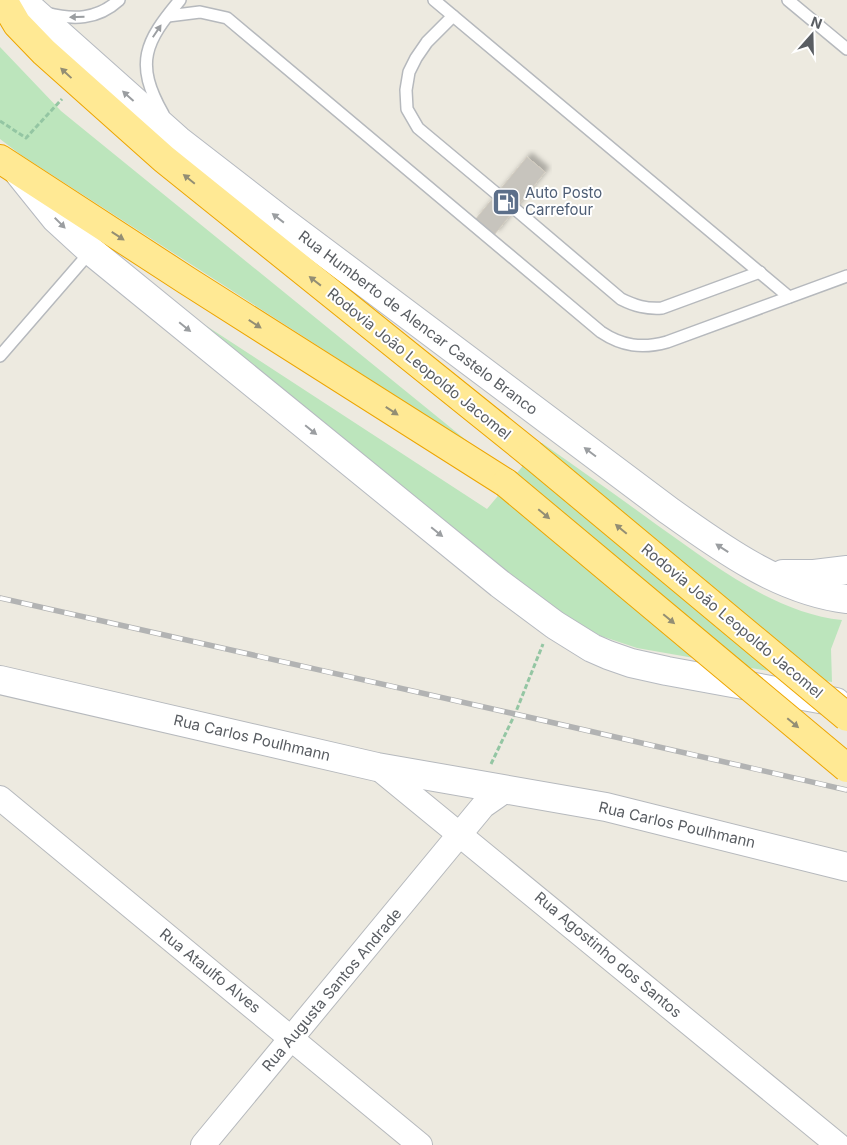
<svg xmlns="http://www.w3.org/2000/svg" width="847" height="1145" font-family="Inter,sans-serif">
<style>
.green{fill:#bce5bc}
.building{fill:#c7c4bd;stroke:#d1cbbf;filter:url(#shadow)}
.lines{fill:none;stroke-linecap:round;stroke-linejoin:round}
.service-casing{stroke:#b6b9bd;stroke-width:14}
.minor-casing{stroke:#b6b9bd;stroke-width:26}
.tertiary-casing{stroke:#b6b9bd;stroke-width:30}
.secondary-casing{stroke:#b6bac0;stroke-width:30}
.trunk-casing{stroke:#eda500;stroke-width:30}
.path{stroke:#94c6a3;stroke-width:3;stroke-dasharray:5 2.5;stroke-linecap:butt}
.service{stroke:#fff;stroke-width:11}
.minor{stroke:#fff;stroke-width:24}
.tertiary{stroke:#fff;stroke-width:28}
.secondary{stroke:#fff;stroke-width:28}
.trunk{stroke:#ffe994;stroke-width:28}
.rail-casing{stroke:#b2b3b3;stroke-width:5.5}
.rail{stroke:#fff;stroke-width:4;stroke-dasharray:11;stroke-linecap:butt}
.trunk-bridge-casing{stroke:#eda500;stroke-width:30;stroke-linecap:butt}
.trunk-bridge{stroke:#ffe994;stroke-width:28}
.oneway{fill:#9b9ea1}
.oneway2{fill:#938e74}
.labels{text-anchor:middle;stroke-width:4;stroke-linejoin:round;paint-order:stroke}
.service-label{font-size:15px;fill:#4e5e75;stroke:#fff;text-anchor:start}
.street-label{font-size:15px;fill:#595d62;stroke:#fff}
</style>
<defs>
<filter id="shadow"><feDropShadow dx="4.5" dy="-4.5" stdDeviation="2.5" flood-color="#0004"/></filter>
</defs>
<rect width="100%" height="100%" fill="#edeae0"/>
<!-- green -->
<g class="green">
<path d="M0,47L61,111L472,445L21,155L0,139Z"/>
<path d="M162,297L487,509L542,443C580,470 619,497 657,525C711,563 774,613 842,620L831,649L832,682L637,648L601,636L562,615Z"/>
</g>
<!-- building -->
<path class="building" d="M527,157L545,172L494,235L475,220Z"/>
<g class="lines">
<!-- service casing -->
<g class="service-casing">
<g id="service">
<path d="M434,0L789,297"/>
<path d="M788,0L847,49"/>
<path d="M46,13C73,20 97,20 119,0"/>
<path d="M168,16L200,12L227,18L601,332C622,346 642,349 667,342L847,276"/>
<path d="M453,16L427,42L416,58L409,72L406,90L407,109L418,128L497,194"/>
<path d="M163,114C134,63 145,42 180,0"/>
<path d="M515,209L621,299C635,306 646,309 662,308L760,272"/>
<path d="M0,356L91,251"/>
</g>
</g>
<!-- minor casing -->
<g class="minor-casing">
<g id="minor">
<path d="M377,767L838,1145"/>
<path d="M0,798L420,1145"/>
<path d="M203,1145L483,806L506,790"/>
</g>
</g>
<!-- tertiary casing -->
<g class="tertiary-casing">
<path id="tertiary" d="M0,680L377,767L606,807L847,867"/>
</g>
<!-- secondary casing -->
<g class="secondary-casing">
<g id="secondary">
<path d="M19,0L31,9L178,140L280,219L668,510C721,548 780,591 847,599"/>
<path d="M19,173L56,219L91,251L500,584L555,625L592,648L608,655L631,663L667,671L836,702"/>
<path d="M783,574H814L847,570"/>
</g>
</g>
<!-- trunk casing -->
<g class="trunk-casing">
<g id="trunk">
<path d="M3,0L17,24L44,52L164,159L531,454"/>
<path d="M0,159L186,280L506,483"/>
</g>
</g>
<!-- path -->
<g class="path">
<path d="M0,121L26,138L62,99"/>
<path d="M491,764L515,714L543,644"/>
</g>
<!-- service -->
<use href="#service" class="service"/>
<!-- minor -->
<use href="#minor" class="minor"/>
<!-- tertiary -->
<use href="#tertiary" class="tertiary"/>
<!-- secondary -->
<use href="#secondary" class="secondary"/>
<!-- trunk -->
<use href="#trunk" class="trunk"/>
<!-- rail casing -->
<g class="rail-casing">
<path id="rail" d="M0,598L515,714L847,790"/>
</g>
<!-- rail -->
<use href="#rail" class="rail"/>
<!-- trunk-bridge casing -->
<g class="trunk-bridge-casing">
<g id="trunk-bridge">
<path d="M531,454L847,717"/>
<path d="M506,483L847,768"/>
</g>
</g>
<!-- trunk-bridge -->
<use href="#trunk-bridge" class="trunk-bridge"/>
</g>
<!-- one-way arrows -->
<defs><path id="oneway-solid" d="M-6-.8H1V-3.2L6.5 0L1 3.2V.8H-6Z" transform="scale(1.25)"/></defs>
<g class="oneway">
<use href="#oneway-solid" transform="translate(77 17) rotate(179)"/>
<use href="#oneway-solid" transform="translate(157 31) rotate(-56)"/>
<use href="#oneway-solid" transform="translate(128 96) rotate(-138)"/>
<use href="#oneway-solid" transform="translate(278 218) rotate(-142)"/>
<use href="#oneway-solid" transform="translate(60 223) rotate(45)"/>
<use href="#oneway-solid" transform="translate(185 327) rotate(39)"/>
<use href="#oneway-solid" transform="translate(311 430) rotate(39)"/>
<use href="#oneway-solid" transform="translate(590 452) rotate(-143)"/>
<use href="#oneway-solid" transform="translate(437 532) rotate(39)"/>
<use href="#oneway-solid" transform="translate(722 548) rotate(-147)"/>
</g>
<g class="oneway2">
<use href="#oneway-solid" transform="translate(66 73) rotate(-137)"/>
<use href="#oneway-solid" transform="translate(189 179) rotate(-141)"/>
<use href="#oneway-solid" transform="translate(118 236) rotate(33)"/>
<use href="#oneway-solid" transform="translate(315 281) rotate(-142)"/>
<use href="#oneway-solid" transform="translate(255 324) rotate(33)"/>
<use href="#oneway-solid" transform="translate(392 411) rotate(33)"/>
<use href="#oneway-solid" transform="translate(544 514) rotate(40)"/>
<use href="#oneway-solid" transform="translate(621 529) rotate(-140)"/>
<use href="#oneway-solid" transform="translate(669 619) rotate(40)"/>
<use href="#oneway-solid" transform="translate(793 723) rotate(40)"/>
</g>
<!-- icons -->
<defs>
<g id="fuel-square" transform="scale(1.4375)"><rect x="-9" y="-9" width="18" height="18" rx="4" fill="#5c6f8a" stroke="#fff"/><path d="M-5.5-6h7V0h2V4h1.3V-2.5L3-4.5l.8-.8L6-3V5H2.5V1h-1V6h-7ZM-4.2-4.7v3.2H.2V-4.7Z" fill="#fff"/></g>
</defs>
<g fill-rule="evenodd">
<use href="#fuel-square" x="506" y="202"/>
</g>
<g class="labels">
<!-- service labels -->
<g class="service-label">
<text x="525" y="198">Auto Posto<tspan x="525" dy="17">Carrefour</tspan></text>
</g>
<!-- street labels -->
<g class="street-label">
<text transform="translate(418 323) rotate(37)" y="5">Rua Humberto de Alencar Castelo Branco</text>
<text transform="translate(419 364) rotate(39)" y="5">Rodovia João Leopoldo Jacomel</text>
<text transform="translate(732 621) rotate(40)" y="5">Rodovia João Leopoldo Jacomel</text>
<text transform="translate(252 738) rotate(13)" y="5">Rua Carlos Poulhmann</text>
<text transform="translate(677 825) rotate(13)" y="5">Rua Carlos Poulhmann</text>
<text transform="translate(608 955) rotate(40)" y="5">Rua Agostinho dos Santos</text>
<text transform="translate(210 971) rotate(39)" y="5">Rua Ataulfo Alves</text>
<text transform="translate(332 990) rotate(-50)" y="5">Rua Augusta Santos Andrade</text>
</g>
</g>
<!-- north arrow -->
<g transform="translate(812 35) rotate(20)" stroke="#ffffff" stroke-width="4" paint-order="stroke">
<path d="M0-4L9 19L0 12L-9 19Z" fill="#595d62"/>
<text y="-8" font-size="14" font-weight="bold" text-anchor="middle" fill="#595d62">N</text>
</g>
</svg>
